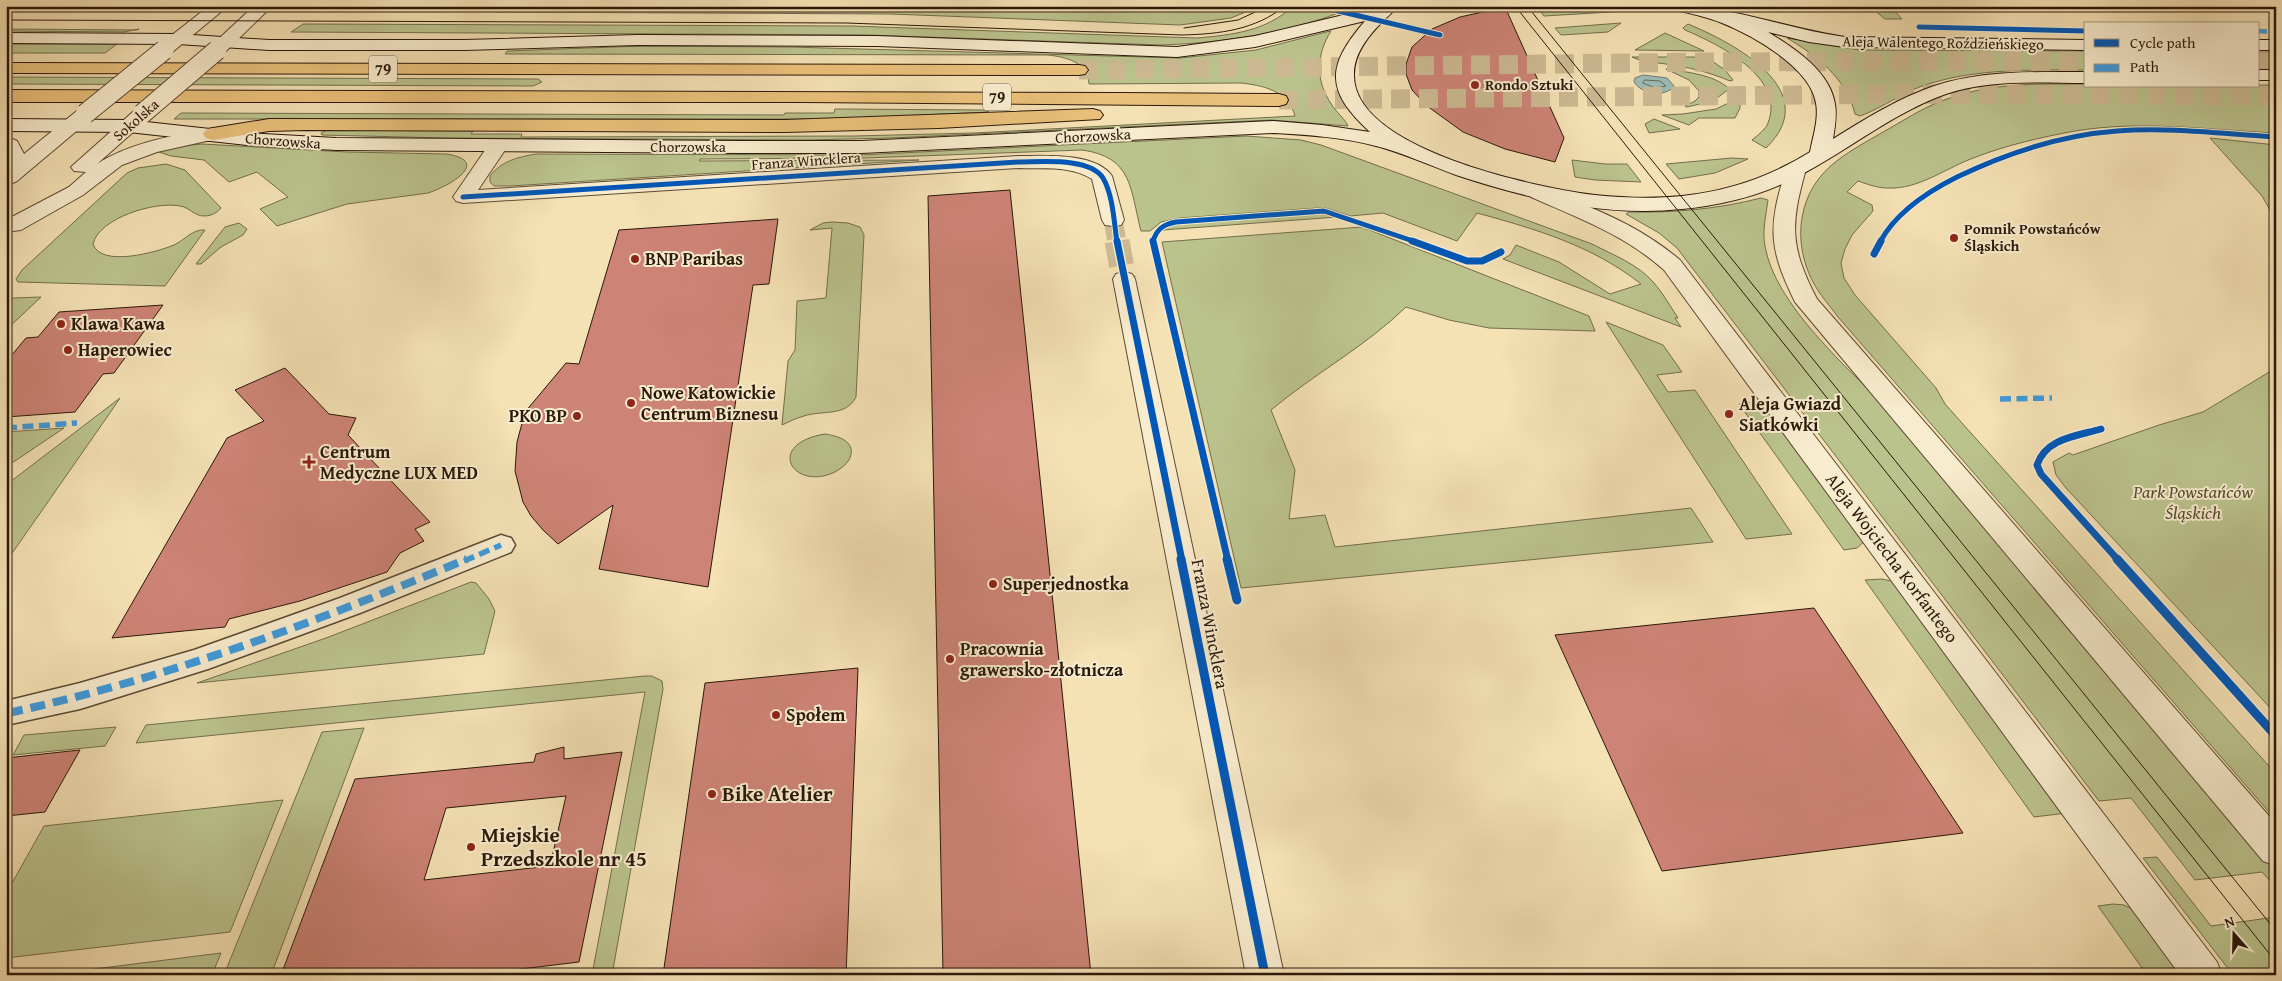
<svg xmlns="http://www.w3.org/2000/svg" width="2282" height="981" font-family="'Gentium Book Plus',serif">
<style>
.green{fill:#bbc38d;stroke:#736e4c}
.water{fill:#9ebcb5;stroke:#707a71}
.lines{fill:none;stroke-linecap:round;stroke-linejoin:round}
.shore{stroke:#646a60;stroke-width:1}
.building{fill:#cd8376;stroke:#2b180a;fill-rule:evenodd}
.minor-tunnel-far1{stroke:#ccb992;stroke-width:19;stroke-dasharray:19 9;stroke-linecap:butt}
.minor-tunnel{stroke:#ccb992;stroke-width:25;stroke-dasharray:25 12;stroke-linecap:butt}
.primary-tunnel{stroke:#ccb992;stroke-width:19;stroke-dasharray:19 9;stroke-linecap:butt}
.pedestrian-casing{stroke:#5d4a34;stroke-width:3}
.minor-casing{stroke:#5d4a34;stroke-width:2}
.tertiary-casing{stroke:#5d4a34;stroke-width:2}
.secondary-casing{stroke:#2b180a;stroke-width:2}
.primary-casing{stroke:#2b180a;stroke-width:2}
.pedestrian{fill:#f8ecce;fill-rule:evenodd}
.minor{fill:#f8ecce;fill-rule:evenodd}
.tertiary{fill:#f8ecce;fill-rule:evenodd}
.secondary{fill:#f8ecce;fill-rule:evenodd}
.primary{fill:#eac07a;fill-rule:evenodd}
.tram{stroke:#2b180a;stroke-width:1}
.tertiary-bridge-casing{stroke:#5d4a34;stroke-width:21;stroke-linecap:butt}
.tertiary-bridge{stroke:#f8ecce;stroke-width:19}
.quiet-far2{stroke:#3d9ade;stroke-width:4.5;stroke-dasharray:9 4.5;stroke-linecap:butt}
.quiet-far1{stroke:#3d9ade;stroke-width:5.5;stroke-dasharray:11 5.5;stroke-linecap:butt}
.quiet{stroke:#3d9ade;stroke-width:8;stroke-dasharray:15 8;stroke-linecap:butt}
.cycleway-far2-casing{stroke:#f8ecce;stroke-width:7}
.cycleway-far1-casing{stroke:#f8ecce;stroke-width:10}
.cycleway-casing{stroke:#f8ecce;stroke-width:12}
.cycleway-far2{stroke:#0057b8;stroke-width:5}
.cycleway-far1{stroke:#0057b8;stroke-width:7}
.cycleway{stroke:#0057b8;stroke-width:9}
.poi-dot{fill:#8f2418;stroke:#f8ecce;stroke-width:2}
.labels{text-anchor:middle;stroke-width:4;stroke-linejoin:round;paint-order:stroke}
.far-street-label{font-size:15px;fill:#2b180a;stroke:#f8ecce}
.far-poi-label{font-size:15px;font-weight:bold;fill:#2b180a;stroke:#f8ecce;text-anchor:start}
.shield{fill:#f8ecce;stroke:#685845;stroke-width:1}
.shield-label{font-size:16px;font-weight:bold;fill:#2b180a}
.poi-label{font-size:18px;font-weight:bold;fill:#2b180a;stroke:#f8ecce;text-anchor:start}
.park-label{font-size:18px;font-style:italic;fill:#564b31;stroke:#f8ecce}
.street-label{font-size:18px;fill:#2b180a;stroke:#f8ecce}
.near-poi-label{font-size:21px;font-weight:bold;fill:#2b180a;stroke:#f8ecce;text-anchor:start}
</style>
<rect width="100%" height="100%" fill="#f4e1b4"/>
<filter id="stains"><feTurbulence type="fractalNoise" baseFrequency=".004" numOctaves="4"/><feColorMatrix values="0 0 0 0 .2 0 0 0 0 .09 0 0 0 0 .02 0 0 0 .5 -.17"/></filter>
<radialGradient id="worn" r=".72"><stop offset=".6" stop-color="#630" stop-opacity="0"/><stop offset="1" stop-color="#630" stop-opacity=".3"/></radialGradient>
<!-- green -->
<g class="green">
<path d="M520,6H532L531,8L542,6H858L857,9L868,8L869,6H1260L1231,18L1180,25L891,14L496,12L516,11Z"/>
<path d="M1293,6H1356C1296,32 1225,43 1161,45L866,35L291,32L303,24L851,26L1197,38C1232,35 1267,31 1293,6Z"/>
<path d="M1536,6H1628L1645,10L1544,16Z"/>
<path d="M1869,6H1890L1902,19H1885Z"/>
<path d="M1621,23L1608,32L1561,35L1555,28Z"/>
<path d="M1688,24C1734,43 1825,91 1766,148L1752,140C1757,136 1766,129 1768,123C1786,77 1718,44 1685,30L1683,28Z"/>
<path d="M6,29L136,30L139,29L124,32L6,31Z"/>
<path d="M1330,31H1331C1316,55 1315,81 1332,105C1336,112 1346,120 1348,126L1271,120L891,138L808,140L445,138L322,135L321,133L327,130L473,131L471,134H522L521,137L854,136L974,133L1295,116C1288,91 1263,85 1240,83L1089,84C1088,62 1066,57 1048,55L505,54L507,51L641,46L790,47L1180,58L1256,50Z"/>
<path d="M1665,33L1704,51L1635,50Z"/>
<path d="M1787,38L1859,50L2086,51V70C2031,70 1975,68 1922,86C1900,94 1882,108 1860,116L1855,114C1847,79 1816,55 1787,38Z"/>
<path d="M6,44H117L105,53H6Z"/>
<rect x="2258" y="52" width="18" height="13"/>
<path d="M1632,57H1706L1725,70L1733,80L1730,81C1709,72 1688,67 1666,64C1652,62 1645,63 1632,57Z"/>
<path d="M1666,69C1685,72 1714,74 1729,89L1713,101L1687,107L1685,106L1695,101L1699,97V91L1689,80Z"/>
<path d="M6,77L538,79L542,82L533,86L6,84Z"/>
<path d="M2041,84H2086V86L2276,85V133C2209,130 2141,120 2075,131C2042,137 2007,145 1976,157C1947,167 1919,190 1887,188C1877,188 1867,184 1858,181L1847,192L1872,205L1873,211L1852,235L1845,249L1841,263L1844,278L1855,295L1936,388L1945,404L2276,774V820L1838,317C1830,306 1819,294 1813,282C1791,240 1798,189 1838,160C1852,149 1868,141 1883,132C1903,121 1922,108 1944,100C1975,88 2008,85 2041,84Z"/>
<path d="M1737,99H1740V108L1735,118H1699L1689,125L1662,115L1683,114L1716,109Z"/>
<path d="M835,109L984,110L989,112L833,119H174L181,113L784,115L785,113H834Z"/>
<path d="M1654,119L1680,129L1649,133L1645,124Z"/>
<path d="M1246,136L1301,140L1321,145L1592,244C1613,255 1638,264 1654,283C1663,293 1670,306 1678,318H1675L1681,327L1503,259L1510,255L1516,245L1559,262L1610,294L1641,284C1593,246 1536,229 1477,213L1457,241L1383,213L1350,216L1326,208H1318L1180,218L1161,222L1150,231H1141C1130,189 1133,157 1082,150L865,158L700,159L699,161L919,160L510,186H494L490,182V176C501,161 518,157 536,154L859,155Z"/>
<path d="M2210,138L2276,145V220L2262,196Z"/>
<path d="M202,144L347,152L447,154C493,162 447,187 428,193L347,204L277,226L260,209L288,197L257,172L229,182L204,160L171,156L156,151L180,146Z"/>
<path d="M1732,158L1748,159L1715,173L1679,179L1666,164Z"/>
<path d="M1572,160L1605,164H1627L1641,182L1595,180L1575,177Z"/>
<path d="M166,164L185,170L221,208C217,213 211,216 204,216C194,216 189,207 180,206C155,201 99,218 93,244C101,268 157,252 174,245C185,240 192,229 205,230L165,286L18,282L16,279L22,270L127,173L138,168Z"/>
<path d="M1761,198L1768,200C1766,215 1762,231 1765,246C1775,305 1848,368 1889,410L2276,869V887L2262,872L2195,880L2131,798L2099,801L1677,248L1659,233L1626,214L1629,212C1674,213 1718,209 1761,198Z"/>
<path d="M1318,213L1337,217L1163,230L1169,226L1184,223Z"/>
<path d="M832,222L848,223L860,227L864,235L856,397C846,417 822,410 804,416C796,418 789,422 782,425L788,361L795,350L797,301L826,298L832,228L810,230L823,223Z"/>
<path d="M239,223L247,229L243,235L221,247L201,264H196L225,227Z"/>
<path d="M1362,227L1589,316L1595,331L1489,328L1449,320L1406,307C1366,346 1314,374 1271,410L1295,470L1289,519L1325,515L1335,547L1691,508L1713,542L1241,588L1162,242Z"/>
<path d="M41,297L6,330V300L14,298Z"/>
<path d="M1606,322L1663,345L1682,372L1657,375L1668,392L1695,390L1792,534L1746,539Z"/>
<path d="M2276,368V714L2066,488L2056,475L2053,462L2069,453L2073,455L2159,425L2203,412Z"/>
<path d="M120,398L112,410L6,562V485Z"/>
<path d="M1763,401L1866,540L1857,548L1844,550L1739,404Z"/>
<path d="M64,428L6,467V432Z"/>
<path d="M825,434C839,436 858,442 849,460C846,465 840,469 835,472C793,492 764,444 825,434Z"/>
<path d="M1882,579L1895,582L2067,813L2034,817L1865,580Z"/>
<path d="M471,582L476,583L489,599L495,611L484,654L197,683L326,638Z"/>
<path d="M645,676H652L662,681L663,689L612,975H592L645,692L136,743L146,725Z"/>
<path d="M116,727L105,746L13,755L24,735Z"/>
<path d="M364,728L271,975H224L322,732Z"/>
<path d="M283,800L230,932L6,958V894L44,826Z"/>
<path d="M2157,857L2211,926L2276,917V975H2233L2143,858Z"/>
<path d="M2113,904L2124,905L2136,911L2188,975H2147L2098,906Z"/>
<path d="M221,953L212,975H47Z"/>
</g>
<!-- water -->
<path class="water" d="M1643,75L1667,78L1674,86C1666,98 1639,94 1634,81L1635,78Z"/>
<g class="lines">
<!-- shore -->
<path class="shore" d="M1645,80L1660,81L1666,86L1655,88L1643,83Z"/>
</g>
<!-- building -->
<g class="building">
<path d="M1505,7L1564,138L1555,162L1505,149L1463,132L1427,106L1412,90L1406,74V64L1412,47L1432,29L1460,17Z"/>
<path d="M1010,190L1056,632L1091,975H943L928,196Z"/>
<path d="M778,219L769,284L753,285L708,587L599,569L613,505L558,544L543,530L531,516L523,502L515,471L517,442L525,412L566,363L579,364L619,230Z"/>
<path d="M163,305L114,373L103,374L75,412L6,417V362L26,338L38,337L59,312Z"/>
<path d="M285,368L329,414L356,418L348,435L430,522L415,529L424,541L400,553L387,572L300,601L229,619L225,627L112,638L227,438L264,421L235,390Z"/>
<path d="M1814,608L1963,833L1662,871L1555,635Z"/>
<path d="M858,668L846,975H663L705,683Z"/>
<path d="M564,747V759L622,752L579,962L471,975H281L355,779L534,762L536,754ZM566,796L550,866L424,880L446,808Z"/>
<path d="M80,750L45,812L6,816V758Z"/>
</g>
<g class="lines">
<!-- minor-tunnel-far1 -->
<path class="minor-tunnel-far1" d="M1113,220L1117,242"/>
<!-- minor-tunnel -->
<path class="minor-tunnel" d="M1117,241L1124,279"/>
<!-- primary-tunnel -->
<g class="primary-tunnel">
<path d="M2258,62H2276"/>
<path d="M1079,70L1708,62L2086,61"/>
<path d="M1279,100L1905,94L2276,96"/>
</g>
<!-- pedestrian casing -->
<g class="pedestrian-casing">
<path id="pedestrian" d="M501,535L511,538L515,545L511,552L360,613L208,669L80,709L6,725V701L80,683L194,650L340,598Z"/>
</g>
<!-- minor casing -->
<g class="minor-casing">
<g id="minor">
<path d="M497,141L504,143L507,147L478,190L1019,156C1045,156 1095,152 1112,176L1124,220L1121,225L1113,226L1105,225L1102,220L1092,179C1070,165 1044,169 1019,168L463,203L456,201L453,197L490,143Z"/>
<path d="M1538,187C1551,190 1563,196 1575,201C1613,216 1648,233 1680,260L2217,962L2222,975H2180L1664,270C1625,235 1578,218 1531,197L1528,193L1531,189Z"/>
<path d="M1124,272L1132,274L1135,279L1284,975H1246L1113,279L1116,274Z"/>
</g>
</g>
<!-- tertiary casing -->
<g class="tertiary-casing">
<g id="tertiary">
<path d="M209,6H228L170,54H158L155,50L158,46Z"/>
<path d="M254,6H272L223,54H211L208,50L211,46Z"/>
<path d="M85,108L92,110L95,114L92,118L17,181L6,186V136L17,141L24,154L78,110Z"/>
<path d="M142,108L149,110L152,114L149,118L97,164C131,142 173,136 213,128L220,130L223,134L220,138L157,152L122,165L83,195L21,230L13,231L6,230V220L69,187L86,172L74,171L71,167L135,110Z"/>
<path d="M1796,163L1803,165L1806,169C1790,226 1790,247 1817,299L2276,824V866L2263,861L1795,302C1768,247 1768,227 1786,169L1789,165Z"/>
</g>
</g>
<!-- secondary casing -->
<g class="secondary-casing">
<g id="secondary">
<path d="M1381,6H1392L1394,10C1391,14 1387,17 1384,20C1369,35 1353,54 1354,76C1355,150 1538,188 1595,195C1624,198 1654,199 1682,196C1729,191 1770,177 1810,152C1813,136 1819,119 1816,103C1810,67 1752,35 1722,23C1707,17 1692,14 1677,10L1675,6C1732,6 1788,29 1845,37L2086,40V50L1845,47L1809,42L1768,32C1794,48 1830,71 1835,104C1837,115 1835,127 1833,139C1865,119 1899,98 1934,86C1983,70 2035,72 2086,72V83C2040,83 1990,79 1946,94C1895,112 1851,148 1804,173C1767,194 1725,205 1682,209C1606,217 1528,199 1456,175C1429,165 1403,153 1376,146C1342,137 1308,135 1274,133L861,153H741L336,150L247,145L128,132L6,131V119L128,120L247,133L336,138L741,141H861L1274,121L1322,125L1370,132C1325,91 1326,66 1365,21L1255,47L1177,57L877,46L637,45L464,50H269L178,44L6,43V33L178,34L269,40H464L637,35L877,36L1177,47L1255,36Z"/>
<rect x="2258" y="40" width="18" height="10"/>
<rect x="2258" y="70" width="18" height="10"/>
</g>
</g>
<!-- primary casing -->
<g class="primary-casing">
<g id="primary">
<path d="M6,63L1079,65L1085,66L1088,70L1085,74L1079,75L6,73Z"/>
<path d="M6,90L1120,93L1279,94L1286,96L1288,100L1286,104L1279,106L802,102H6Z"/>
<path d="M1093,109L1100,111L1103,115L1100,119L939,128L785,132L305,130L269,131L213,140L206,138L203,134L206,130L213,128L269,119L785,120Z"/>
</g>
</g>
<!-- pedestrian -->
<use href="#pedestrian" class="pedestrian"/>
<!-- minor -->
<use href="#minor" class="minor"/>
<!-- tertiary -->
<use href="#tertiary" class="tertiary"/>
<!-- secondary -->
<use href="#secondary" class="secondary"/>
<!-- primary -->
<use href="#primary" class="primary"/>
<!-- tram -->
<g class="tram">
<path d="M1515,6L2276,962"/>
<path d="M1527,6L2276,931"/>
<path d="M6,20L846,23L1182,35C1220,34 1255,30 1285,6"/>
<path d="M1184,28L1238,20L1268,6"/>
</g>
<!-- tertiary-bridge casing -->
<g class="tertiary-bridge-casing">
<g id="tertiary-bridge">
<path d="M85,114L164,50"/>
<path d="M142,114L217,50"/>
</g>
</g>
<!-- tertiary-bridge -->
<use href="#tertiary-bridge" class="tertiary-bridge"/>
<!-- quiet-far2 -->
<path class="quiet-far2" d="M2258,31L2276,32"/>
<!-- quiet-far1 -->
<g class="quiet-far1">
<path d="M2000,399L2052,398"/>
<path d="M6,428L77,423"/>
<path d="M464,561L501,545"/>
</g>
<!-- quiet -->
<path class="quiet" d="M8,713C166,679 318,621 467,559"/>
<!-- cycleway-far2 casing -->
<g class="cycleway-far2-casing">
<g id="cycleway-far2">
<path d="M1317,6L1440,35"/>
<path d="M1919,27L2086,31"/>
<path d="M463,197L1019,162C1041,162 1090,157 1103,178C1113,195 1114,222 1117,242"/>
<path d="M1153,242C1156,229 1164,224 1176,222L1324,211L1416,242"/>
<path d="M1880,242C1896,212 1927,192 1957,177C2007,153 2062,135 2117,131C2170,127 2223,134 2276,137"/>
</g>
</g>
<!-- cycleway-far1 casing -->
<g class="cycleway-far1-casing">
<g id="cycleway-far1">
<path d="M1117,241L1182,561"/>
<path d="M1153,241L1228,561"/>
<path d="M1412,241L1467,261H1482L1501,252"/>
<path d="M1874,254L1881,241"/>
<path d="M2101,429C2077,436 2046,438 2037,465L2041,474L2119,561"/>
</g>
</g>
<!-- cycleway casing -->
<g class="cycleway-casing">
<g id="cycleway">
<path d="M1181,559L1265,975"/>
<path d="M1227,559L1237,600"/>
<path d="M2117,559L2276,736"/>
</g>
</g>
<!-- cycleway-far2 -->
<use href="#cycleway-far2" class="cycleway-far2"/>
<!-- cycleway-far1 -->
<use href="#cycleway-far1" class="cycleway-far1"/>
<!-- cycleway -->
<use href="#cycleway" class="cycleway"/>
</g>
<!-- markers -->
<g class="poi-dot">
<circle cx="1475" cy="85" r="5"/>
<circle cx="1954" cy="238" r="5"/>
<circle cx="635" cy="259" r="5"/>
<circle cx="61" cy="324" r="5"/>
<circle cx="68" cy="350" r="5"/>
<circle cx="631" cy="403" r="5"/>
<circle cx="1729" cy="414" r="5"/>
<circle cx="577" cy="416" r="5"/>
<path d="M306.5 454.5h5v5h5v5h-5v5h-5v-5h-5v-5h5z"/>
<circle cx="993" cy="584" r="5"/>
<circle cx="950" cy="659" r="5"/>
<circle cx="776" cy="715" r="5"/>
<circle cx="712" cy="794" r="5"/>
<circle cx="471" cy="847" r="5"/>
</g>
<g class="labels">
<!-- far-street labels -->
<g class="far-street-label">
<text transform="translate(1943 43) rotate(1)" y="5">Aleja Walentego Roździeńskiego</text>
<text transform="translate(136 120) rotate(-41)" y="5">Sokolska</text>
<text transform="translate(1093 136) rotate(-3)" y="5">Chorzowska</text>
<text transform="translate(283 141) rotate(4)" y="5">Chorzowska</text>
<text x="688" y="152">Chorzowska</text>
<text transform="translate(806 161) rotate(-4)" y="5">Franza Wincklera</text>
</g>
<!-- far-poi labels -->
<g class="far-poi-label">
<text x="1485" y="90">Rondo Sztuki</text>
<text x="1964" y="234">Pomnik Powstańców<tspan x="1964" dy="17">Śląskich</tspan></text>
</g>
<!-- shield labels -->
<g class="shield">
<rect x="369" y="55.5" width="28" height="27" rx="4"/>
<rect x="983" y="83.5" width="28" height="27" rx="4"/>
</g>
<g class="shield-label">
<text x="383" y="75">79</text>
<text x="997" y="103">79</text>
</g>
<!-- poi labels -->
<g class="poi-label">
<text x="645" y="265">BNP Paribas</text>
<text x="71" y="330">Klawa Kawa</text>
<text x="78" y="356">Haperowiec</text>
<text x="641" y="399">Nowe Katowickie<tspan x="641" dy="21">Centrum Biznesu</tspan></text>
<text x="1739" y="410">Aleja Gwiazd<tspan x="1739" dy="21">Siatkówki</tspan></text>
<text x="567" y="422" text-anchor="end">PKO BP</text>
<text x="320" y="458">Centrum<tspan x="320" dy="21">Medyczne LUX MED</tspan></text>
<text x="1003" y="590">Superjednostka</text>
<text x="960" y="655">Pracownia<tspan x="960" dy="21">grawersko-złotnicza</tspan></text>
<text x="786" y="721">Społem</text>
</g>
<!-- park labels -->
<g class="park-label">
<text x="2193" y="498">Park Powstańców<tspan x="2193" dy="21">Śląskich</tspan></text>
</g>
<!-- street labels -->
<g class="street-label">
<text transform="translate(1892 558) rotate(53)" y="6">Aleja Wojciecha Korfantego</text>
<text transform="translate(1210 624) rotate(79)" y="6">Franza Wincklera</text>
</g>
<!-- near-poi labels -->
<g class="near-poi-label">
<text x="722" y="801">Bike Atelier</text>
<text x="481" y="842">Miejskie<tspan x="481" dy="24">Przedszkole nr 45</tspan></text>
</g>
</g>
<!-- margin -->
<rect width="2282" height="981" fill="none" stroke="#f4e1b4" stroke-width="25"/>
<rect x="8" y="8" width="2267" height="966" fill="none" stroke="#2b180a" stroke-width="2.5"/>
<rect x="12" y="12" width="2257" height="956" fill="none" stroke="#2b180a"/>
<!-- legend -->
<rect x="2084" y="22" width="175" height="65" fill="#f8ecce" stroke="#a69780"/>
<rect x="2094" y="39" width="25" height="8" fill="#0057b8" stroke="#a69780"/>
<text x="2130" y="48" font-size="15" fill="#2b180a">Cycle path</text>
<rect x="2094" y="64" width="25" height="8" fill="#3d9ade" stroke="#a69780"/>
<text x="2130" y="72" font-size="15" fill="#2b180a">Path</text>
<!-- north arrow -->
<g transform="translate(2234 934) rotate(340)" stroke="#f8ecce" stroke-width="4" paint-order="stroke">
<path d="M0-4L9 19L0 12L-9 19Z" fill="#2b180a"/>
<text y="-8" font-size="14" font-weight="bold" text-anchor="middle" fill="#2b180a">N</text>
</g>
<rect width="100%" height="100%" filter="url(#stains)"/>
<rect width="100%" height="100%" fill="url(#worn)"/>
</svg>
